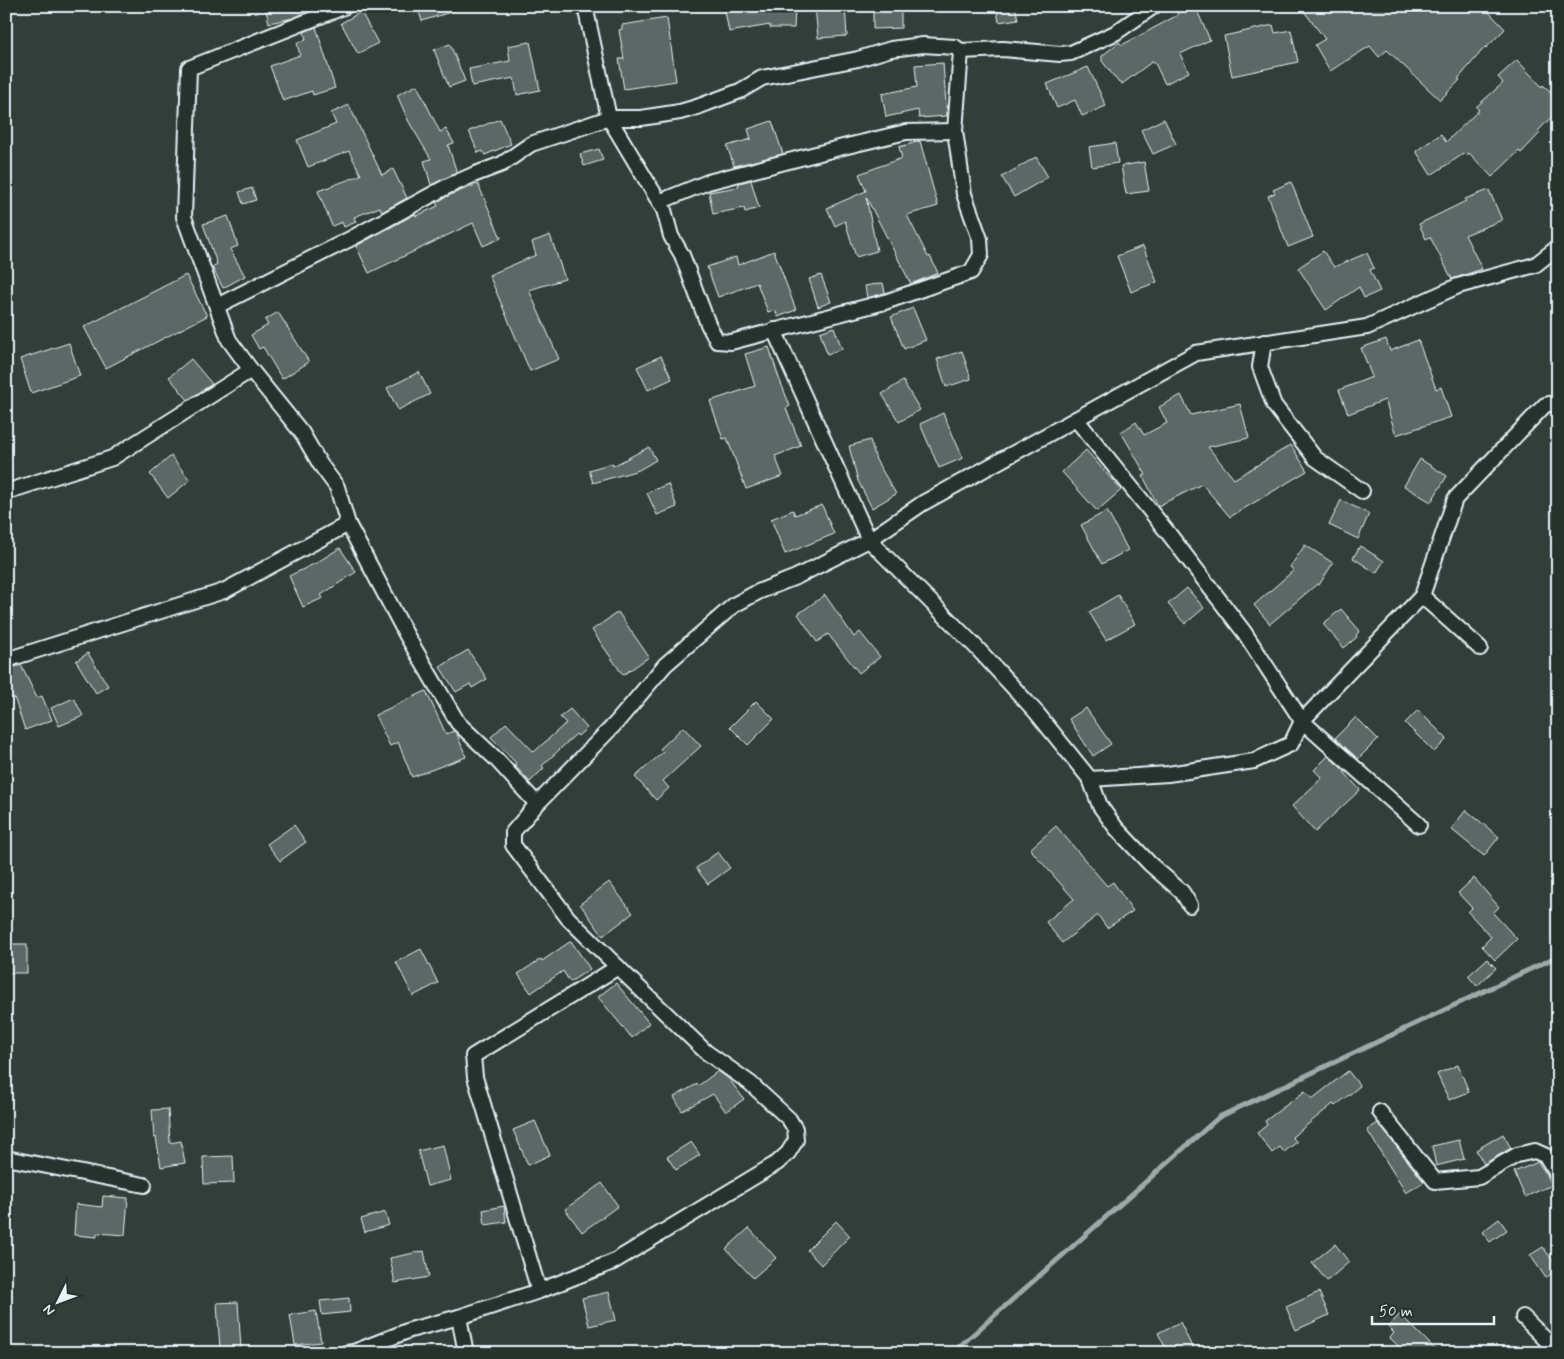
<svg xmlns="http://www.w3.org/2000/svg" width="1564" height="1359" font-family="Mynerve,sans-serif">
<style>
.lines{fill:none;stroke-linecap:round;stroke-linejoin:round}
.stream{stroke:#9ea9ab;stroke-width:5}
.building{fill:#5c6865;stroke:#e8f1f8}
.street-casing{stroke:#e8f1f8;stroke-width:18}
.street{stroke:#26332d;stroke-width:14}
</style>
<rect width="100%" height="100%" fill="#323e39"/>
<filter id="ink" filterUnits="userSpaceOnUse"><feTurbulence type="fractalNoise" baseFrequency=".02" numOctaves="2"/><feDisplacementMap in="SourceGraphic" scale="10" xChannelSelector="R" yChannelSelector="G"/><feConvolveMatrix kernelMatrix="1 2 1 2 8 2 1 2 1" color-interpolation-filters="sRGB"/></filter>
<g filter="url(#ink)">
<g class="lines">
<!-- stream -->
<path class="stream" d="M952,1353L1219,1117L1558,956"/>
</g>
<!-- building -->
<g class="building">
<path d="M265,6H318V7L293,18L269,23Z"/>
<path d="M417,6H459L460,9L422,21Z"/>
<path d="M724,6L795,7L794,28H770V25L729,32Z"/>
<path d="M815,6H845L847,36L818,38Z"/>
<path d="M873,6H901V28L873,29Z"/>
<path d="M996,6H1015L1018,19L999,22Z"/>
<path d="M1195,6L1210,40L1180,54L1189,72L1165,84L1155,63L1154,64L1153,61L1122,84L1120,82L1119,83L1102,61V56L1119,42L1122,45L1178,15L1177,13Z"/>
<path d="M1300,6H1483L1505,29L1486,48L1485,47L1458,79L1460,80L1440,100L1387,50L1379,57L1370,46L1330,71L1315,45L1325,39Z"/>
<path d="M361,12L378,43L358,54L341,23Z"/>
<path d="M667,18L676,81L624,89L619,59H624L619,30L622,29V25Z"/>
<path d="M1273,25L1275,33L1291,30L1298,62L1232,76L1224,36Z"/>
<path d="M316,27L335,88L313,95L312,91L283,101L270,66L300,55L297,43L306,40L304,32Z"/>
<path d="M530,42L540,90L517,95L514,78L472,86L469,69L510,61L508,46Z"/>
<path d="M450,44L465,81L449,87L434,50Z"/>
<path d="M1517,60L1542,87L1543,85L1558,98V110L1538,131L1540,133L1521,153L1519,151L1492,177L1469,153L1467,155L1465,153L1431,175L1416,151L1441,134L1446,142L1479,110L1476,107L1503,83L1498,77Z"/>
<path d="M943,63L947,116L919,118L918,110L886,117L882,94L917,87L915,65Z"/>
<path d="M1088,67L1106,106L1082,116L1075,100L1057,108L1047,84Z"/>
<path d="M417,85L440,132L446,129L454,143L448,145L457,173L431,185L424,161L431,159L409,122L397,95Z"/>
<path d="M349,105L382,175L393,169L407,198L382,212L380,207L354,217L356,222L344,227L342,222L332,226L318,191L361,175L349,151L308,167L297,140L336,124L331,113Z"/>
<path d="M500,119L511,144L485,155L483,151L478,153L469,131Z"/>
<path d="M1164,119L1176,144L1153,154L1141,130Z"/>
<path d="M772,121L783,154L734,166L727,146L751,139L748,129Z"/>
<path d="M920,141L938,206L907,215L928,257L930,256L938,273L911,284L866,197L877,251L856,257L845,221L835,226L827,208L866,191L859,174L902,158L899,147Z"/>
<path d="M1115,143L1118,163L1092,167L1089,147Z"/>
<path d="M599,149L603,160L584,166L580,154Z"/>
<path d="M1036,157L1048,177L1014,197L1002,177Z"/>
<path d="M1144,162L1149,191L1126,194L1121,166Z"/>
<path d="M751,180L759,208L745,212L744,208L713,214L709,192L738,187L739,183Z"/>
<path d="M1291,182L1313,237L1288,247L1268,196L1275,193L1273,190Z"/>
<path d="M478,184L501,238L483,246L473,223L369,273L356,246L415,214L416,216L438,206L436,202L450,195Z"/>
<path d="M252,188L256,200L243,204L239,192Z"/>
<path d="M1489,190L1502,220L1465,235L1482,269L1452,279L1430,237L1426,239L1419,224L1466,201L1465,199Z"/>
<path d="M228,216L238,246L230,249L245,276L223,288L212,267L217,264L203,224Z"/>
<path d="M550,235L565,279L529,290L559,359L530,371L489,275L536,255L532,242Z"/>
<path d="M1143,246L1157,282L1131,292L1117,256Z"/>
<path d="M774,251L796,310L778,317L775,310L768,312L757,283L718,297L707,267L736,257L738,265Z"/>
<path d="M1323,251L1334,267L1367,253L1374,268L1370,270L1380,291L1364,298L1359,287L1326,310L1298,268Z"/>
<path d="M186,275L207,316L106,368L84,327Z"/>
<path d="M821,275L831,302L818,307L809,279Z"/>
<path d="M883,283L885,293L867,298L865,286Z"/>
<path d="M913,308L926,340L904,349L891,317Z"/>
<path d="M278,312L309,362L282,379L263,347L259,349L251,335L268,325L265,320Z"/>
<path d="M834,327L842,349L827,354L820,332Z"/>
<path d="M1386,339L1390,351L1418,340L1436,389L1441,387L1451,417L1396,435L1385,400L1348,414L1339,390L1372,377L1361,348Z"/>
<path d="M69,343L80,376L31,393L20,359Z"/>
<path d="M769,347L779,378L790,406L786,408L801,446L775,456L783,476L746,489L727,438L723,439L710,401L755,386L745,354Z"/>
<path d="M962,351L971,379L946,387L937,359Z"/>
<path d="M661,356L672,379L648,390L637,367Z"/>
<path d="M191,359L212,384L188,400L169,377Z"/>
<path d="M419,372L430,394L398,410L387,388Z"/>
<path d="M903,381L920,410L899,422L882,394Z"/>
<path d="M1181,395L1191,415L1240,404L1249,438L1208,447L1234,479L1291,445L1307,471L1230,517L1202,484L1158,506L1143,476L1146,475L1121,432L1136,422L1144,435L1167,423L1159,407Z"/>
<path d="M943,413L963,458L939,468L920,424Z"/>
<path d="M870,440L876,460L896,494L872,508L858,481L849,446Z"/>
<path d="M649,447L656,460L639,470L593,483L589,470L612,463L613,466Z"/>
<path d="M1086,450L1121,490L1097,511L1062,472Z"/>
<path d="M171,456L190,480L168,498L150,474Z"/>
<path d="M1420,459L1447,476L1431,502L1404,486Z"/>
<path d="M668,484L677,507L657,515L647,493Z"/>
<path d="M1341,500L1369,514L1358,539L1329,525Z"/>
<path d="M822,505L834,534L785,554L771,519L793,510L795,515Z"/>
<path d="M1107,511L1128,550L1102,564L1081,525Z"/>
<path d="M1305,545L1333,563L1319,585L1317,584L1270,624L1254,605L1294,570L1290,567Z"/>
<path d="M1360,546L1384,561L1376,573L1353,558Z"/>
<path d="M340,548L356,572L321,595L323,598L303,607L289,576L316,563Z"/>
<path d="M1187,588L1204,608L1185,624L1168,604Z"/>
<path d="M825,595L854,637L860,632L880,657L859,673L828,634L817,642L798,614Z"/>
<path d="M1118,595L1135,624L1106,640L1089,612Z"/>
<path d="M1341,609L1360,631L1356,635L1357,637L1344,648L1323,624Z"/>
<path d="M618,612L649,657L623,675L592,630Z"/>
<path d="M468,650L487,679L472,688L470,684L456,692L440,667Z"/>
<path d="M88,653L108,686L96,693L76,661Z"/>
<path d="M21,665L37,698L42,696L52,720L25,730L14,697L6,700V670Z"/>
<path d="M426,691L446,734L454,731L457,734L466,757L412,777L398,742L390,746L375,715Z"/>
<path d="M74,698L83,716L59,726L51,708Z"/>
<path d="M756,701L774,719L748,745L730,727Z"/>
<path d="M1086,708L1111,744L1093,756L1069,719Z"/>
<path d="M570,709L587,728L578,736L576,734L542,766L544,768L530,782L514,765L516,763L491,737L506,723L534,752L566,723L560,717Z"/>
<path d="M1418,710L1447,739L1434,752L1405,723Z"/>
<path d="M1356,717L1378,739L1358,759L1335,738Z"/>
<path d="M683,727L701,746L663,781L669,788L656,800L635,777L663,752L660,749Z"/>
<path d="M1328,756L1345,771L1344,772L1360,790L1315,832L1292,806L1322,778L1314,770Z"/>
<path d="M1466,810L1499,837L1484,856L1451,829Z"/>
<path d="M294,825L306,842L280,861L267,844Z"/>
<path d="M1056,826L1107,886L1113,882L1133,911L1107,928L1098,915L1062,943L1046,922L1074,899L1030,849Z"/>
<path d="M718,852L730,868L708,884L696,868Z"/>
<path d="M1474,878L1499,907L1493,913L1517,939L1495,960L1482,946L1491,937L1468,912L1472,908L1458,893Z"/>
<path d="M609,882L633,913L603,936L580,904Z"/>
<path d="M571,941L590,969L570,982L563,971L531,993L518,974L541,959L542,961Z"/>
<rect x="6" y="944" width="21" height="29"/>
<path d="M421,949L438,983L413,996L396,962Z"/>
<path d="M1487,959L1496,968L1477,986L1468,976Z"/>
<path d="M616,983L649,1023L632,1038L598,997Z"/>
<path d="M1458,1065L1469,1092L1449,1100L1437,1074Z"/>
<path d="M718,1071L729,1079L744,1099L726,1112L713,1094L682,1111L674,1097L697,1084L698,1086Z"/>
<path d="M1348,1071L1360,1086L1335,1106L1333,1104L1292,1137L1297,1142L1284,1152L1280,1147L1272,1153L1257,1133L1267,1125L1265,1121L1305,1091L1312,1099Z"/>
<path d="M168,1109L170,1143L181,1141L185,1163L161,1167L156,1137L154,1138L152,1110Z"/>
<path d="M535,1121L550,1155L528,1165L513,1130Z"/>
<path d="M1378,1123L1424,1182L1406,1193L1367,1130Z"/>
<path d="M1503,1134L1511,1148L1484,1164L1476,1150Z"/>
<path d="M1459,1140L1464,1159L1436,1166L1432,1146Z"/>
<path d="M691,1142L700,1155L676,1170L667,1157Z"/>
<path d="M443,1145L451,1180L427,1186L418,1151Z"/>
<path d="M233,1156L234,1183L204,1184L203,1157Z"/>
<path d="M1538,1162L1547,1175L1552,1185L1525,1197L1514,1172Z"/>
<path d="M602,1183L618,1206L582,1232L565,1209Z"/>
<path d="M103,1196L128,1198L125,1235L97,1233V1237L74,1235L76,1204L102,1207Z"/>
<path d="M504,1206L506,1222L485,1225L483,1210Z"/>
<path d="M385,1212L389,1225L365,1232L361,1219Z"/>
<path d="M1499,1219L1507,1230L1490,1242L1482,1232Z"/>
<path d="M836,1221L850,1236L821,1265L807,1250Z"/>
<path d="M749,1228L776,1258L753,1278L726,1249Z"/>
<path d="M1335,1244L1349,1262L1327,1281L1312,1263Z"/>
<path d="M1543,1247L1558,1268L1546,1278L1530,1255Z"/>
<path d="M424,1251L429,1277L395,1283L390,1258Z"/>
<path d="M609,1292L616,1320L589,1326L582,1298Z"/>
<path d="M1319,1292L1329,1315L1296,1330L1286,1307Z"/>
<path d="M349,1298L350,1312L322,1315L320,1301Z"/>
<path d="M238,1302L241,1349L220,1350L217,1303Z"/>
<path d="M316,1311L321,1342L295,1345L290,1315Z"/>
<path d="M1400,1314L1439,1353H1405L1390,1338L1394,1333L1388,1327Z"/>
<path d="M1180,1322L1195,1353H1168L1158,1333Z"/>
</g>
<g class="lines">
<!-- street casing -->
<g class="street-casing">
<g id="street">
<path d="M346,6L189,68L184,217L229,340L251,370L302,433L320,464L337,487L348,524L407,636L458,723L496,759L537,804"/>
<path d="M585,6L609,118L664,210L671,236L682,255L708,324L717,341L731,342L885,302L971,272L981,255L980,239L964,194L955,131L961,51"/>
<path d="M659,202L708,182L843,147L906,132L955,131"/>
<path d="M217,306L352,238L446,187L473,175L502,164L531,144L609,118H641L680,112L697,107L740,91L762,78L858,59L891,49L923,45L955,47L961,51L1003,49L1060,54L1071,53L1115,33L1154,6"/>
<path d="M774,330L869,540L976,647L1036,712L1090,779L1100,806L1116,828L1150,864L1182,892L1190,905"/>
<path d="M1264,342L1260,367L1274,405L1315,458L1362,491"/>
<path d="M1076,419L1169,534L1244,632L1302,721L1291,744L1254,761L1168,774L1090,779"/>
<path d="M6,492L112,458L251,370"/>
<path d="M1422,596L1480,648"/>
<path d="M6,660L224,591L348,524"/>
<path d="M1419,825L1302,721L1422,596L1455,499L1545,405L1558,402"/>
<path d="M1380,1112L1435,1181L1479,1177L1517,1155L1535,1151L1546,1156L1558,1175"/>
<path d="M6,1158L144,1185"/>
<path d="M539,1291L475,1077L473,1056L618,967"/>
<path d="M459,1317L466,1353"/>
<path d="M1523,1317L1558,1352"/>
<path d="M346,1353L354,1352L410,1330L459,1317L539,1291L613,1262L777,1163L788,1153L796,1140L795,1129L789,1119L750,1083L706,1052L631,980L568,918L513,845V832L537,804L616,723L665,665L734,605L758,592L796,577L869,540L923,503L1196,353L1367,327L1458,286L1535,265L1558,247"/>
</g>
</g>
<!-- street -->
<use href="#street" class="street"/>
</g>
</g>
<!-- margin -->
<rect width="1564" height="1359" fill="none" stroke="#26332d" stroke-width="25"/>
<rect x="12" y="12" width="1539" height="1334" fill="none" stroke="#e8f1f8" stroke-width="2" filter="url(#ink)"/>
<!-- north arrow -->
<g transform="translate(58 1302) rotate(228)" stroke="#26332d" stroke-width="4" paint-order="stroke">
<path d="M0-4L9 19L0 12L-9 19Z" fill="#e8f1f8"/>
<text y="-8" font-size="14" font-weight="bold" text-anchor="middle" fill="#e8f1f8">N</text>
</g>
<!-- scale -->
<path d="M1372 1316v8h122v-8" fill="none" stroke="#e8f1f8" stroke-width="2.5"/>
<text x="1379" y="1316" font-size="15" fill="#e8f1f8" stroke="#26332d" stroke-width="4" paint-order="stroke">50 m</text>
</svg>
